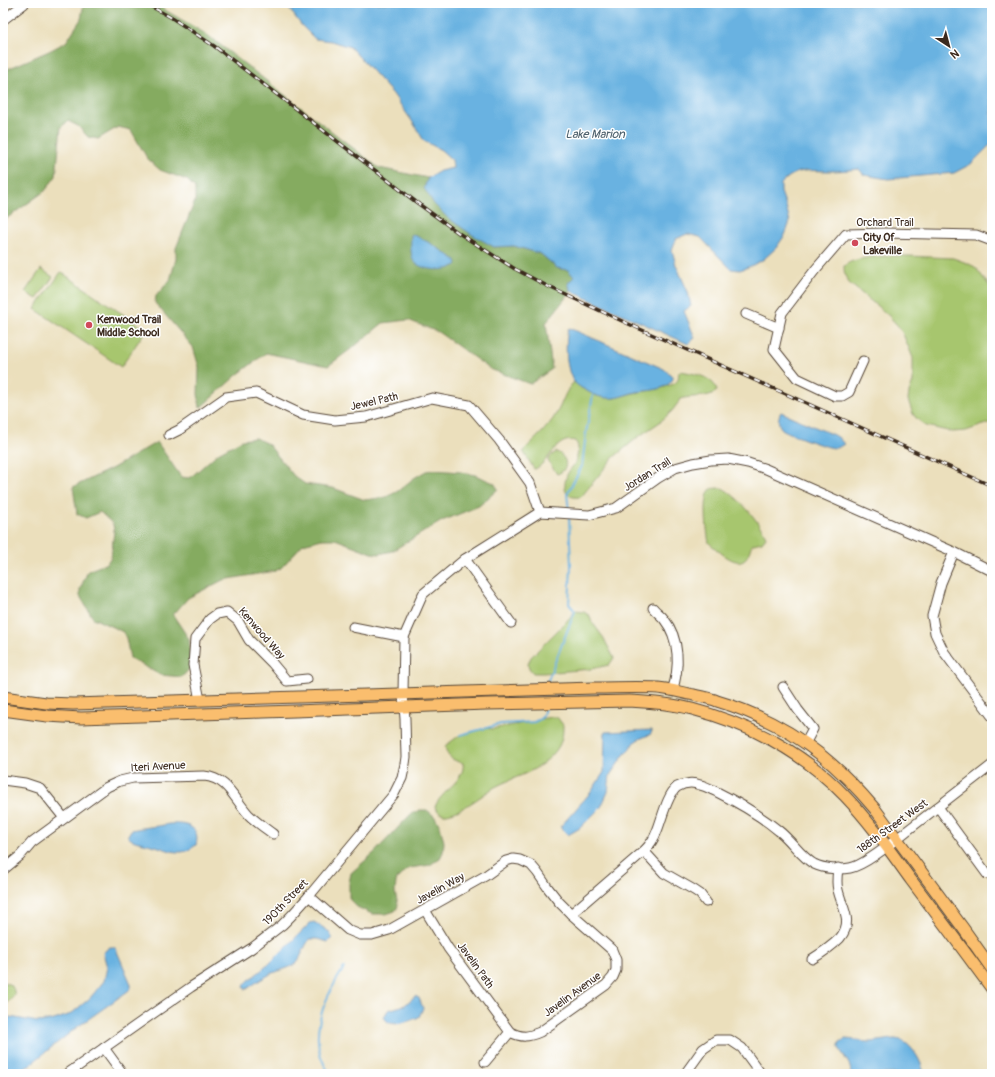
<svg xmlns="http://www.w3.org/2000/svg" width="995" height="1077" font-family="Pangolin,sans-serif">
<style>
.green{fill:#a7c66e;stroke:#717846}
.forest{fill:#85ab61;stroke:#606a40}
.water{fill:#69b2e1;stroke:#526e80}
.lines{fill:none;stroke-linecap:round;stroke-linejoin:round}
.stream{stroke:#69b2e1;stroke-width:2}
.minor-casing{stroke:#554536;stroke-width:11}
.major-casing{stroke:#554536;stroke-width:13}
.minor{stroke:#fff;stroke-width:9}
.major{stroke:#fabe6e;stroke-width:11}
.rail-casing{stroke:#3b2a1e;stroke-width:3.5}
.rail{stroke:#fff;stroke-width:2;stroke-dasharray:6;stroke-linecap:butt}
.poi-dot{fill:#d1495b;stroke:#fff;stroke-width:1.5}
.labels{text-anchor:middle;stroke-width:3;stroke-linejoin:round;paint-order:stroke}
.street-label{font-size:11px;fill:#3b2a1e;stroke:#fff}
.poi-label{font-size:11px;font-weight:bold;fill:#3b2a1e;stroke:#fff;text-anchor:start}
.water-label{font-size:12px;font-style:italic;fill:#4d606c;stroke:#fff}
</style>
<rect width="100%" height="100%" fill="#fff"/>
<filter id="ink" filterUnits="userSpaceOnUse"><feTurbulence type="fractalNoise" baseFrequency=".025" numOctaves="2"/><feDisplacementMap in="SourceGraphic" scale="8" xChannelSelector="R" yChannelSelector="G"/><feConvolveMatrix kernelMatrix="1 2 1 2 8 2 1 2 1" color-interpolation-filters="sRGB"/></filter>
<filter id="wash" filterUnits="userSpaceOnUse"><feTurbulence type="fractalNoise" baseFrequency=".012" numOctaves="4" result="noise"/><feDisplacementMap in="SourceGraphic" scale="16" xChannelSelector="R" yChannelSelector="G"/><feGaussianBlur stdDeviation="0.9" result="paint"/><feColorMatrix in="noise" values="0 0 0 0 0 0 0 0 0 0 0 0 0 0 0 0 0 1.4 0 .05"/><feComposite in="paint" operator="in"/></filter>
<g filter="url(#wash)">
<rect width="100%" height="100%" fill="#ebdfbc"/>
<!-- green -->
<g class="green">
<path d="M908,256L953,258L967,263L975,267L992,289V422L966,431L952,432L926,426L917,419L913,414L908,400L909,393L913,382V358L903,334L898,326L888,315L849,283C845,277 844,273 844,266C856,255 892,256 908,256Z"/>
<path d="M41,269L53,277L37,299L25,292Z"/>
<path d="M61,272L146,330L121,367L35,309Z"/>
<path d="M680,371C692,373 714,376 717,391C708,399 692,395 681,399L672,411L660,422L638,437L613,458L581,497C565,499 562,489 567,475C569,471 571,468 574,465C576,461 578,454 578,449C578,446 577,443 575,441C556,436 550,462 535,469H534L523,451C534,440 548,428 556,414C563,403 564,392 574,382L583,389L597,396L614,398L633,393L658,389L674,384L678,380L679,372Z"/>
<path d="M557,452C568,458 569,470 557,474L548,461C549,456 553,454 557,452Z"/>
<path d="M722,488C737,495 759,521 766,537L762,542C748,545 753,544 748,555C739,572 718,550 709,543C707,533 703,498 710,490C712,488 718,488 722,488Z"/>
<path d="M575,611L584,612L590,616L592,622L603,637L614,658L609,665L591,669L543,673H533L529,668L528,664L531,657L566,622Z"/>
<path d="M551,717H557L563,725C563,729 563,734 562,737C561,746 553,755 547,760C533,773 512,778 495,787C482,795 462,812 447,814C441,815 437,811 435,807C440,792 466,780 463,763C452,760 447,758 445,746L460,735L487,728L492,729L503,727L524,723L534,722L540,719Z"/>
<path d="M3,982L11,985C19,996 11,999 3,1006Z"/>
</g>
<!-- forest -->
<g class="forest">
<path d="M84,3H153L206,34L379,168L428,178L424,188L494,247L514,246L541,254L557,268L568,270L575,277L568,283L571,291L546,323L552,369L530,384L490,369L438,332L408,320L383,323L355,346L328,366L266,353L237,375L200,408L198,394L199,367L193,347L155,303L156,296L170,280L176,259V248L195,201V188L187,180L160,170L147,158L131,130L118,127L98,139L88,137L78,126L68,121L61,127L56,176L45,191L3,221V71L49,51L66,42L81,19Z"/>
<path d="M255,438L268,444L294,476L305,484L333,488L365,500L386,497L398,491L414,478L426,471L434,470L461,472L475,475L494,483L498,489L479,506L442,521L392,551L379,554L372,553L335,539H322L303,544L281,568L275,571L223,580L188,598L173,615L189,639L191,667L182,677L160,675L130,658L126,638L123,632L93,618L80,596V589L88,571L107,563L111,557L114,531L113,524L100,512L86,518L77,514L73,487L113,468L157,442L181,477L190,478L218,453L242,440Z"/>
<path d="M420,810H427L435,817L440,826L444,842L443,852L440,858L430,865L410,868L402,874L397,879L396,882L395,892L398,905L397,908L395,911L386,914H372L357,907L350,900L349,897V883L351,873L374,853L411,814Z"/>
</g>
<!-- water -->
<g class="water">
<path d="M285,3H992V143L971,164L954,173L888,179L864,175L859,169C849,170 840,171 830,171C810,171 796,167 781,184V192L786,206L790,222L785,235L776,248L764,259L751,266L740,270L731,269L700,237L687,234L676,239L672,250L676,265L688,292L691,306L684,311L695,338L688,344L571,291L568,283L574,277L568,270L557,268L541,254L514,246L494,247L471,234L448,218L434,204L424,188L428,178L440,171L453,168L452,160L441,150L424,141L414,124L393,94L350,47L331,41L315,39L302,26Z"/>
<path d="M412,234L430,243L456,260L457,264C449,273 419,271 413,260C410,253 411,243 411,235Z"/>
<path d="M568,329L574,330L664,369L672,376L673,379C666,391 650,390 637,392C629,393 622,397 614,398C604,399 595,396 587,391C583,389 578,386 575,383C565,372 565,343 568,329Z"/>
<path d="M781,412L838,437L844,444C841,446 838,448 835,448C827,448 789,434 782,429C777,424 778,417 781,412Z"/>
<path d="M652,730L651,734L637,740L624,755L610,775L608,792L601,807L580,828L568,835L560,827L591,792L604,772L605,732Z"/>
<path d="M169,824C184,823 201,825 196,845C192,848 188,851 182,852C171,853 162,847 151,845C143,842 135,843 128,837V835L131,830C144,827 156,827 169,824Z"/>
<path d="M314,922L327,930L330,933L332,938L328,942L317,939H310C303,947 302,958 295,964C291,968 276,971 269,975C261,979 254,984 247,989H245L244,988L245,984L248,981L269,964L310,923Z"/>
<path d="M110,947H114L116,949L131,984V988L128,991L76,1028L18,1074H3V1020L10,1017L38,1022L54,1020L71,1014L90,998L104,981L107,967L103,953L106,950Z"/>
<path d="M415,996L419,998L423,1008L419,1017C409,1021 390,1030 384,1017L388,1010L405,1005Z"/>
<path d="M845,1039C853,1039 861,1042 869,1042C878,1042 886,1039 894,1039C909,1038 922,1061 924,1074H852L849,1064L839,1048V1045L840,1042Z"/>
</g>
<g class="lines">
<!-- stream -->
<g class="stream">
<path d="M569,511L567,494L582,466L586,433L593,395"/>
<path d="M547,686L548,680L575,611L569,604L571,567L569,516"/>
<path d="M460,735L501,724L534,722L540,719L543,716L545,706"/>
<path d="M330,1074C305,1040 323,1000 344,968"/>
</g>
</g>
</g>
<g filter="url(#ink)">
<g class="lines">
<!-- minor casing -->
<g class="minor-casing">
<g id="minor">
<path d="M3,20L24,4"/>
<path d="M746,314L779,328"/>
<path d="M863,361L849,392L842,396H835L797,378L774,349L782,313L815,270L846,234L884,233L976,235L992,241"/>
<path d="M169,435L179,430L226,397L256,393L303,415L335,420L366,417L432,398L469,405L499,440L530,483L540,512"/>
<path d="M954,552L941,583L932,616L935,633L944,652L992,716"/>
<path d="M465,559L511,623"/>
<path d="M653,608C656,612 661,615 664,619C680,639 680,668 672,691"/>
<path d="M353,627L404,637"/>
<path d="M783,687L798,710L813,729L805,744"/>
<path d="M200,700L193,665L195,639L210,619L217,614L227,612L238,621L249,640L272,663L287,681L307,679"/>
<path d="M3,780L25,783L40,788L64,818"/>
<path d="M938,807L987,874"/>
<path d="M644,851L664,873L694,890L700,894L706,902"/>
<path d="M3,870L20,856L32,842L107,787L120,781L133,778L204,776C228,778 234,799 249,815C256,822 265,828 273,834"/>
<path d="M309,896L348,930L360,935H372L389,930L485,876L506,861L513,859L520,860L531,865L537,872L548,888L559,902L571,914L612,950L616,960V970L613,977L606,985L540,1032C528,1037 522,1038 510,1032L448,948L425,910"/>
<path d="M571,914L644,851C650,845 654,839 657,831C662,819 667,795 677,787C684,783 693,782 700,785C706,786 712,790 717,792C739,803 760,815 779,831C791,840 801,857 814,864C824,869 839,870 850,868C866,865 894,841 908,830C936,808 964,787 992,765"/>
<path d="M812,959C822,953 832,946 840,938C854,921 842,908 838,890C836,883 837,876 838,868"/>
<path d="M104,1048L123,1074"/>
<path d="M485,1062L510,1032"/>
<path d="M67,1074L148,1017L191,987L252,948L282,925L291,916L309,896L394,794L402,778L405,764L406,757L405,719L403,694L404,637L423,594L465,559L540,512L589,515L616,508L658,478L675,468L693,463L711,460L728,459L748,463L766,469L954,552L992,571"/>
<path d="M685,1074L703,1049L716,1040H730L742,1048L761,1074"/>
</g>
</g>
<!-- major casing -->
<g class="major-casing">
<g id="major">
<path d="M3,697L46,703L73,704L594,688C615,688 637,687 658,688C670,689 682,693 694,695C701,697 710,698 717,701C754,712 791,731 821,755C841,771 859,790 875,809L963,928L992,969"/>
<path d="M3,710L47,716L81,718L295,711L486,704L629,701C650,702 672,704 692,709C750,724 804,753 845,796C870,822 890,851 911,880C938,916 965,952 992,989"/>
</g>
</g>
<!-- minor -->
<use href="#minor" class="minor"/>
<!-- major -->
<use href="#major" class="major"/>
<!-- rail casing -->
<g class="rail-casing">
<path id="rail" d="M145,3L172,18L214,46L416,202L460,234L515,269L549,287L622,321L992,486"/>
</g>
<!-- rail -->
<use href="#rail" class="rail"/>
</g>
</g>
<!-- markers -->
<g class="poi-dot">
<circle cx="855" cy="243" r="4"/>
<circle cx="89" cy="325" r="4"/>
</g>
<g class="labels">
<!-- street labels -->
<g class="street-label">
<text x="885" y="226">Orchard Trail</text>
<text transform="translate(374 401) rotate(-13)" y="4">Jewel Path</text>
<text transform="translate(647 474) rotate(-32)" y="4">Jordan Trail</text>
<text transform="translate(262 633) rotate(49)" y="4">Kenwood Way</text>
<text transform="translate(158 766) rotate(-3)" y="4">Iteri Avenue</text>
<text transform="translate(892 826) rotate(-36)" y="4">188th Street West</text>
<text transform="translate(440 888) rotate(-29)" y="4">Javelin Way</text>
<text transform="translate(285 902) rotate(-46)" y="4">190th Street</text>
<text transform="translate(476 965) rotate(54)" y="4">Javelin Path</text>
<text transform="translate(572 994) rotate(-36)" y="4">Javelin Avenue</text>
</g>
<!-- poi labels -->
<g class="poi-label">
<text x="863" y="241">City Of<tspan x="863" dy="13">Lakeville</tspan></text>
<text x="97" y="323">Kenwood Trail<tspan x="97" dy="13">Middle School</tspan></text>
</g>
<!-- water labels -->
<g class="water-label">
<text x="595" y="138">Lake Marion</text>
</g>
</g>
<!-- margin -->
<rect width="995" height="1077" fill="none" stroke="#fff" stroke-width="16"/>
<!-- north arrow -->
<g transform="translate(949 46) rotate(144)" stroke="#ffffff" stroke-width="3" paint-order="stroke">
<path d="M0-3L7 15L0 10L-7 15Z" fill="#3b2a1e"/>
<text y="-6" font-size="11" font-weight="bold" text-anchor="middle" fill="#3b2a1e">N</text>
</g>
</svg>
